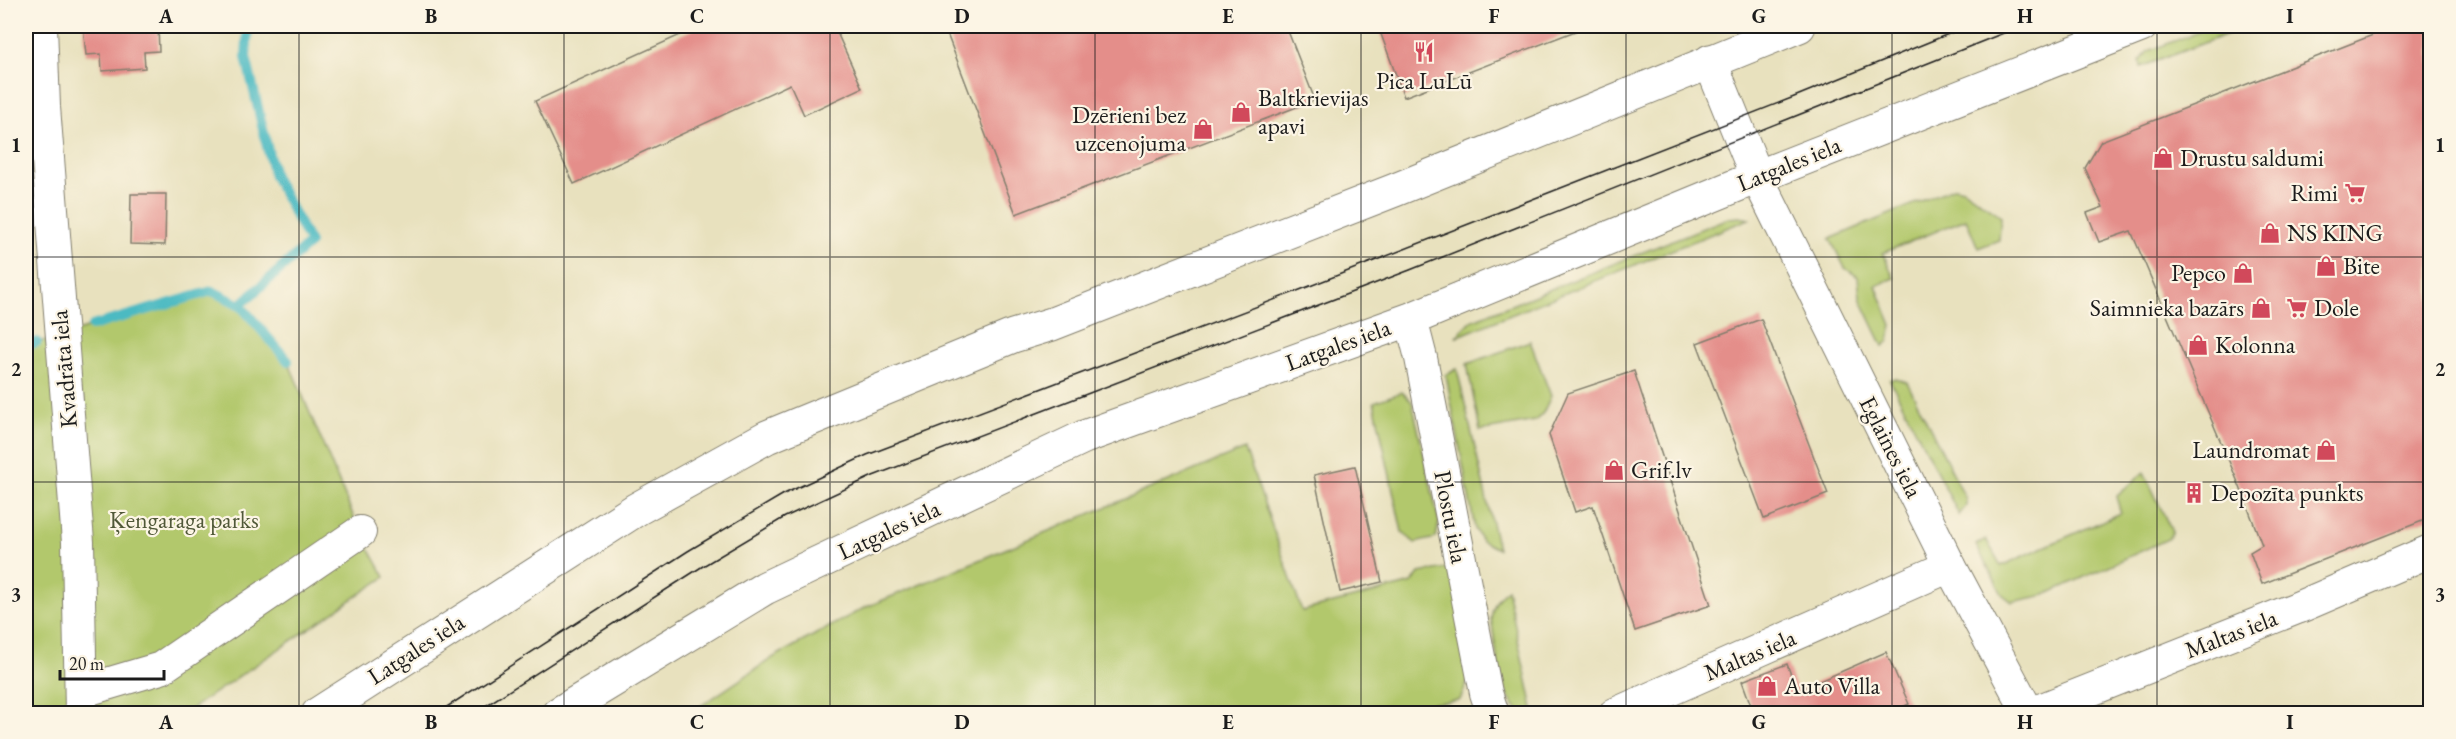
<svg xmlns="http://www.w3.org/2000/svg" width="2456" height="739" font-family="'EB Garamond',serif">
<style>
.green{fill:#b2c86c;stroke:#677244;stroke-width:1.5}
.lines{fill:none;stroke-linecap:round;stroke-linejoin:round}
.stream{stroke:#4bbac2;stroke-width:10}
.building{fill:#e48e8a}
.minor-casing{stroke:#827e6d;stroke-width:34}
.trunk-casing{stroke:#827e6d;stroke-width:35}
.minor{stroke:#fff;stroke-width:32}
.trunk{stroke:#fff;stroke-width:33}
.tram{stroke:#1c1c1c;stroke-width:1.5}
.grid{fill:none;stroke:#1c1c1c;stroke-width:1.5;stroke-opacity:0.55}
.labels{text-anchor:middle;stroke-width:4.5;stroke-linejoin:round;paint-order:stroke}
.poi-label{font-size:24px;fill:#1c1c1c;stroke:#fcf5e5;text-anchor:start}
.street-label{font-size:24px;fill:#1c1c1c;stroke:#fcf5e5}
.park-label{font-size:24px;fill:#505838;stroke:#fcf5e5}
.neatline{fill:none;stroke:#1c1c1c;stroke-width:2}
.grid-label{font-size:20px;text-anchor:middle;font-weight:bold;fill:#1c1c1c}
</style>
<rect width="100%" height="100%" fill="#fcf5e5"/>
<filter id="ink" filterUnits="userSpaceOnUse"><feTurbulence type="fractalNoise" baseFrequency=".0167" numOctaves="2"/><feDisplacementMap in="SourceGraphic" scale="12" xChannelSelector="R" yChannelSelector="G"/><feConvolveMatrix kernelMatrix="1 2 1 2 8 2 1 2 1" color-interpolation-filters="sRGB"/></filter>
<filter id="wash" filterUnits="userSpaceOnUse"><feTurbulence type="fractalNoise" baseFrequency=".008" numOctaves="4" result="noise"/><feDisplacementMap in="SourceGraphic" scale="24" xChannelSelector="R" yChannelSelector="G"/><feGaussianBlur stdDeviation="1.35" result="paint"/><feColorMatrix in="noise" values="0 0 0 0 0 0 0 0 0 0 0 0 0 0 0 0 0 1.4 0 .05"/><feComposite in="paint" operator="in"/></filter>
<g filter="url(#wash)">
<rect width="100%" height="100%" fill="#e8e1be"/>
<!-- green -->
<g class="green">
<path d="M2214,26H2248L2141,67L2140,62L2148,51Z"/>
<path d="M1955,187L1963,189L2001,216L1999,240L1978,248L1966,219L1883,253L1894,278L1876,286L1892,325L1889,341L1883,346L1860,298L1858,277L1845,268L1830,239Z"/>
<path d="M1740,217L1749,219L1456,337L1471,321L1728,218Z"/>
<path d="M212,291L240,305L288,361L360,532L385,577L185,713H26V346Z"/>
<path d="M1530,341L1551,396L1543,413L1535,421L1480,431L1467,364Z"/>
<path d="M1457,369L1498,549L1482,541L1475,529L1446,375Z"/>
<path d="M1895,378L1907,382L1966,499V506L1959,515L1890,380Z"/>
<path d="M1402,392L1412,402L1439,522L1436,538L1415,543L1402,532L1374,402Z"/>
<path d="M1245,449L1302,611L1412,583L1419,573L1446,568L1455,581L1470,676L1460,700L1363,713L689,714L774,657L864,608Z"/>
<path d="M2144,472L2172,532L2168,539L2045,595L2012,602L2002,594L1976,545L1986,539L2001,566L2121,513L2116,497Z"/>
<path d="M1507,589L1534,713H1521C1497,691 1497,650 1491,619C1493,605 1497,598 1507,589Z"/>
</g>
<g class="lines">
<!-- stream -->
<g class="stream">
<path d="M248,26L246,57L274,176L310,243L240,305L288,361"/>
<path d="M92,326L212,291L240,305"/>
<path d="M26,346L37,342"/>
</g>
</g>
<g id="blocks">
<!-- building -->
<g class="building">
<path d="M83,26H158L159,51L144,52L145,68L102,71L101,54L86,55Z"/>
<path d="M700,26H834L862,88L804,115L790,84L574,184L535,101Z"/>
<path d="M944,26H1286L1315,100L1016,214Z"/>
<path d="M1378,26H1582L1583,28L1404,97Z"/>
<path d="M2396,26H2430V518L2262,584L2250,552L2262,545L2240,487L2131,231L2099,242L2087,213L2103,207L2085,168L2101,141Z"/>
<path d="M131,194H166L165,245L130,244Z"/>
<path d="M1761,319L1828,494L1764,519L1697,343Z"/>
<path d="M1634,371L1711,605L1635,631L1593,506L1575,512L1549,435L1568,393Z"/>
<path d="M1355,466L1382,582L1340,592L1314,475Z"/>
<path d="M1886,652L1909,704L1887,714H1748L1753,711L1742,681L1787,664L1797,691Z"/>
</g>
</g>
</g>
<g filter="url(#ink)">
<use href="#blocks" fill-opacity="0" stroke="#827e6d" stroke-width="1.5"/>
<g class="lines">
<!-- minor casing -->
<g class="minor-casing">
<g id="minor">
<path d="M41,26L44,107L78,542L81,714"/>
<path d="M1757,177L1950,566L2029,714"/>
<path d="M1411,319L1421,358L1486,693L1493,714"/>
<path d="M83,691L161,668L360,532"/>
<path d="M1615,714L1950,566"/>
<path d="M2030,714L2297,608L2430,551"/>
</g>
</g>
<!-- trunk casing -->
<g class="trunk-casing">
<g id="trunk">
<path d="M1710,61L1757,177"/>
<path d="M318,714L637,509L767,437L1013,336L1052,324L1395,190L1799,26"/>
<path d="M558,714L765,588L1084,437L1411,319L1757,177L2141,26"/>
</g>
</g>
<!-- minor -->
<use href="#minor" class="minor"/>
<!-- trunk -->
<use href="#trunk" class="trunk"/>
<!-- tram -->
<g class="tram">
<path d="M436,714L688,551L784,494L867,455L1292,293L1794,97L1968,26"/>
<path d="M473,714L703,566L785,517L873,476L1410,270L2021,26"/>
</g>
</g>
</g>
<!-- grid -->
<path class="grid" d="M299,26V714M564,26V714M830,26V714M1095,26V714M1361,26V714M1626,26V714M1892,26V714M2157,26V714M26,257H2430M26,482H2430"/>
<!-- icons -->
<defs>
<g id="restaurant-bare" transform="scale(1.62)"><path d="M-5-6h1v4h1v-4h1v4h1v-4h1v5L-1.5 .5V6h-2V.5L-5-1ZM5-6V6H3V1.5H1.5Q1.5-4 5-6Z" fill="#d1495b" stroke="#fcf5e5" stroke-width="2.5" paint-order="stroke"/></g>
<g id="shop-bare" transform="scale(1.62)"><path d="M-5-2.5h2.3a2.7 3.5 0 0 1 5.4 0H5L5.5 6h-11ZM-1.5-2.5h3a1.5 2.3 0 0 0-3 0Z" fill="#d1495b" stroke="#fcf5e5" stroke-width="2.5" paint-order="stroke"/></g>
<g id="supermarket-bare" transform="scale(1.62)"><path d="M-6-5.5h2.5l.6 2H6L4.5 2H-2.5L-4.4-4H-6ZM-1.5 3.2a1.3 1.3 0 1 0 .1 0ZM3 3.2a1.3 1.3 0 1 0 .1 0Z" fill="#d1495b" stroke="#fcf5e5" stroke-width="2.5" paint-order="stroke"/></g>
<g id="building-bare" transform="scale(1.62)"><path d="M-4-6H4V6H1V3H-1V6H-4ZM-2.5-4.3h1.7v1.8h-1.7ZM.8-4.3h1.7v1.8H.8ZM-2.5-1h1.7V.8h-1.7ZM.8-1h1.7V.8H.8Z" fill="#d1495b" stroke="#fcf5e5" stroke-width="2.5" paint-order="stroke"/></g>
</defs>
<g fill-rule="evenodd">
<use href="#restaurant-bare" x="1424" y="52"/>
<use href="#shop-bare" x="1241" y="112"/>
<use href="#shop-bare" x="1203" y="129"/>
<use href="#shop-bare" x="2163" y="158"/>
<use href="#supermarket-bare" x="2355" y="193"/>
<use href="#shop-bare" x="2270" y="233"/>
<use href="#shop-bare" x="2326" y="266"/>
<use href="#shop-bare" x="2243" y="273"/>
<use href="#shop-bare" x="2261" y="308"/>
<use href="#supermarket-bare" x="2297" y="308"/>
<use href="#shop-bare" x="2198" y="345"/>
<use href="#shop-bare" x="2326" y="450"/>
<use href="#shop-bare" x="1614" y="470"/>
<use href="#building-bare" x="2194" y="493"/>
<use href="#shop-bare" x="1767" y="686"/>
</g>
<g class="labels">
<!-- poi labels -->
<g class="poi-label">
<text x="1424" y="89" text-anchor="middle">Pica LuLū</text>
<text x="1258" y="106">Baltkrievijas<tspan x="1258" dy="28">apavi</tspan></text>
<text x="1186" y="123" text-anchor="end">Dzērieni bez<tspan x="1186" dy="28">uzcenojuma</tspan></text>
<text x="2180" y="166">Drustu saldumi</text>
<text x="2338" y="201" text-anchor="end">Rimi</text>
<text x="2287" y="241">NS KING</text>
<text x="2343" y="274">Bite</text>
<text x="2226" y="281" text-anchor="end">Pepco</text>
<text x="2244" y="316" text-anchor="end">Saimnieka bazārs</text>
<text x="2314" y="316">Dole</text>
<text x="2215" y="353">Kolonna</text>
<text x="2309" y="458" text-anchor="end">Laundromat</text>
<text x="1631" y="478">Grif.lv</text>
<text x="2211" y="501">Depozīta punkts</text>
<text x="1784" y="694">Auto Villa</text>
</g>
<!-- street labels -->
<g class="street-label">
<text transform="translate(1789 164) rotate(-22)" y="8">Latgales iela</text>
<text transform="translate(1338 345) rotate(-20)" y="8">Latgales iela</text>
<text transform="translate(64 369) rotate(-95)" y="8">Kvadrāta iela</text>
<text transform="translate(1891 447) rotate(63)" y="8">Eglaines iela</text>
<text transform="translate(1451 517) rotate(79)" y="8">Plostu iela</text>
<text transform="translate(889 530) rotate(-25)" y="8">Latgales iela</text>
<text transform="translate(2231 634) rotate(-21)" y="8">Maltas iela</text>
<text transform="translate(416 649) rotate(-33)" y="8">Latgales iela</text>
<text transform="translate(1750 655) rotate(-23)" y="8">Maltas iela</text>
</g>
<!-- park labels -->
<g class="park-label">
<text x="184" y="528">Ķengaraga parks</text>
</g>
</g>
<!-- margin -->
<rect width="2456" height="739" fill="none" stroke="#fcf5e5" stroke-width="66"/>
<!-- scale -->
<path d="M60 670v9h104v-9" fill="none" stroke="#1c1c1c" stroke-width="3"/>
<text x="69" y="670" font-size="18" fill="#1c1c1c" stroke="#fcf5e5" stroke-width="4.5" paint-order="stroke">20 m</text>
<rect x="33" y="33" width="2390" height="673" class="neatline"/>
<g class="grid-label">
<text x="166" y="23">A</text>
<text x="431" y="23">B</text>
<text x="697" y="23">C</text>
<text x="962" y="23">D</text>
<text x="1228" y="23">E</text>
<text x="1494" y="23">F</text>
<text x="1759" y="23">G</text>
<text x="2025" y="23">H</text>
<text x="2290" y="23">I</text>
<text x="16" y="152">1</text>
<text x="2440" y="152">1</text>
<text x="16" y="376">2</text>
<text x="2440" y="376">2</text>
<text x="16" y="601">3</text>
<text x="2440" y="601">3</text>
<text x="166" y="729">A</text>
<text x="431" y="729">B</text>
<text x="697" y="729">C</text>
<text x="962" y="729">D</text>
<text x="1228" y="729">E</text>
<text x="1494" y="729">F</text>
<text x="1759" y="729">G</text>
<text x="2025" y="729">H</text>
<text x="2290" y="729">I</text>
</g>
</svg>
